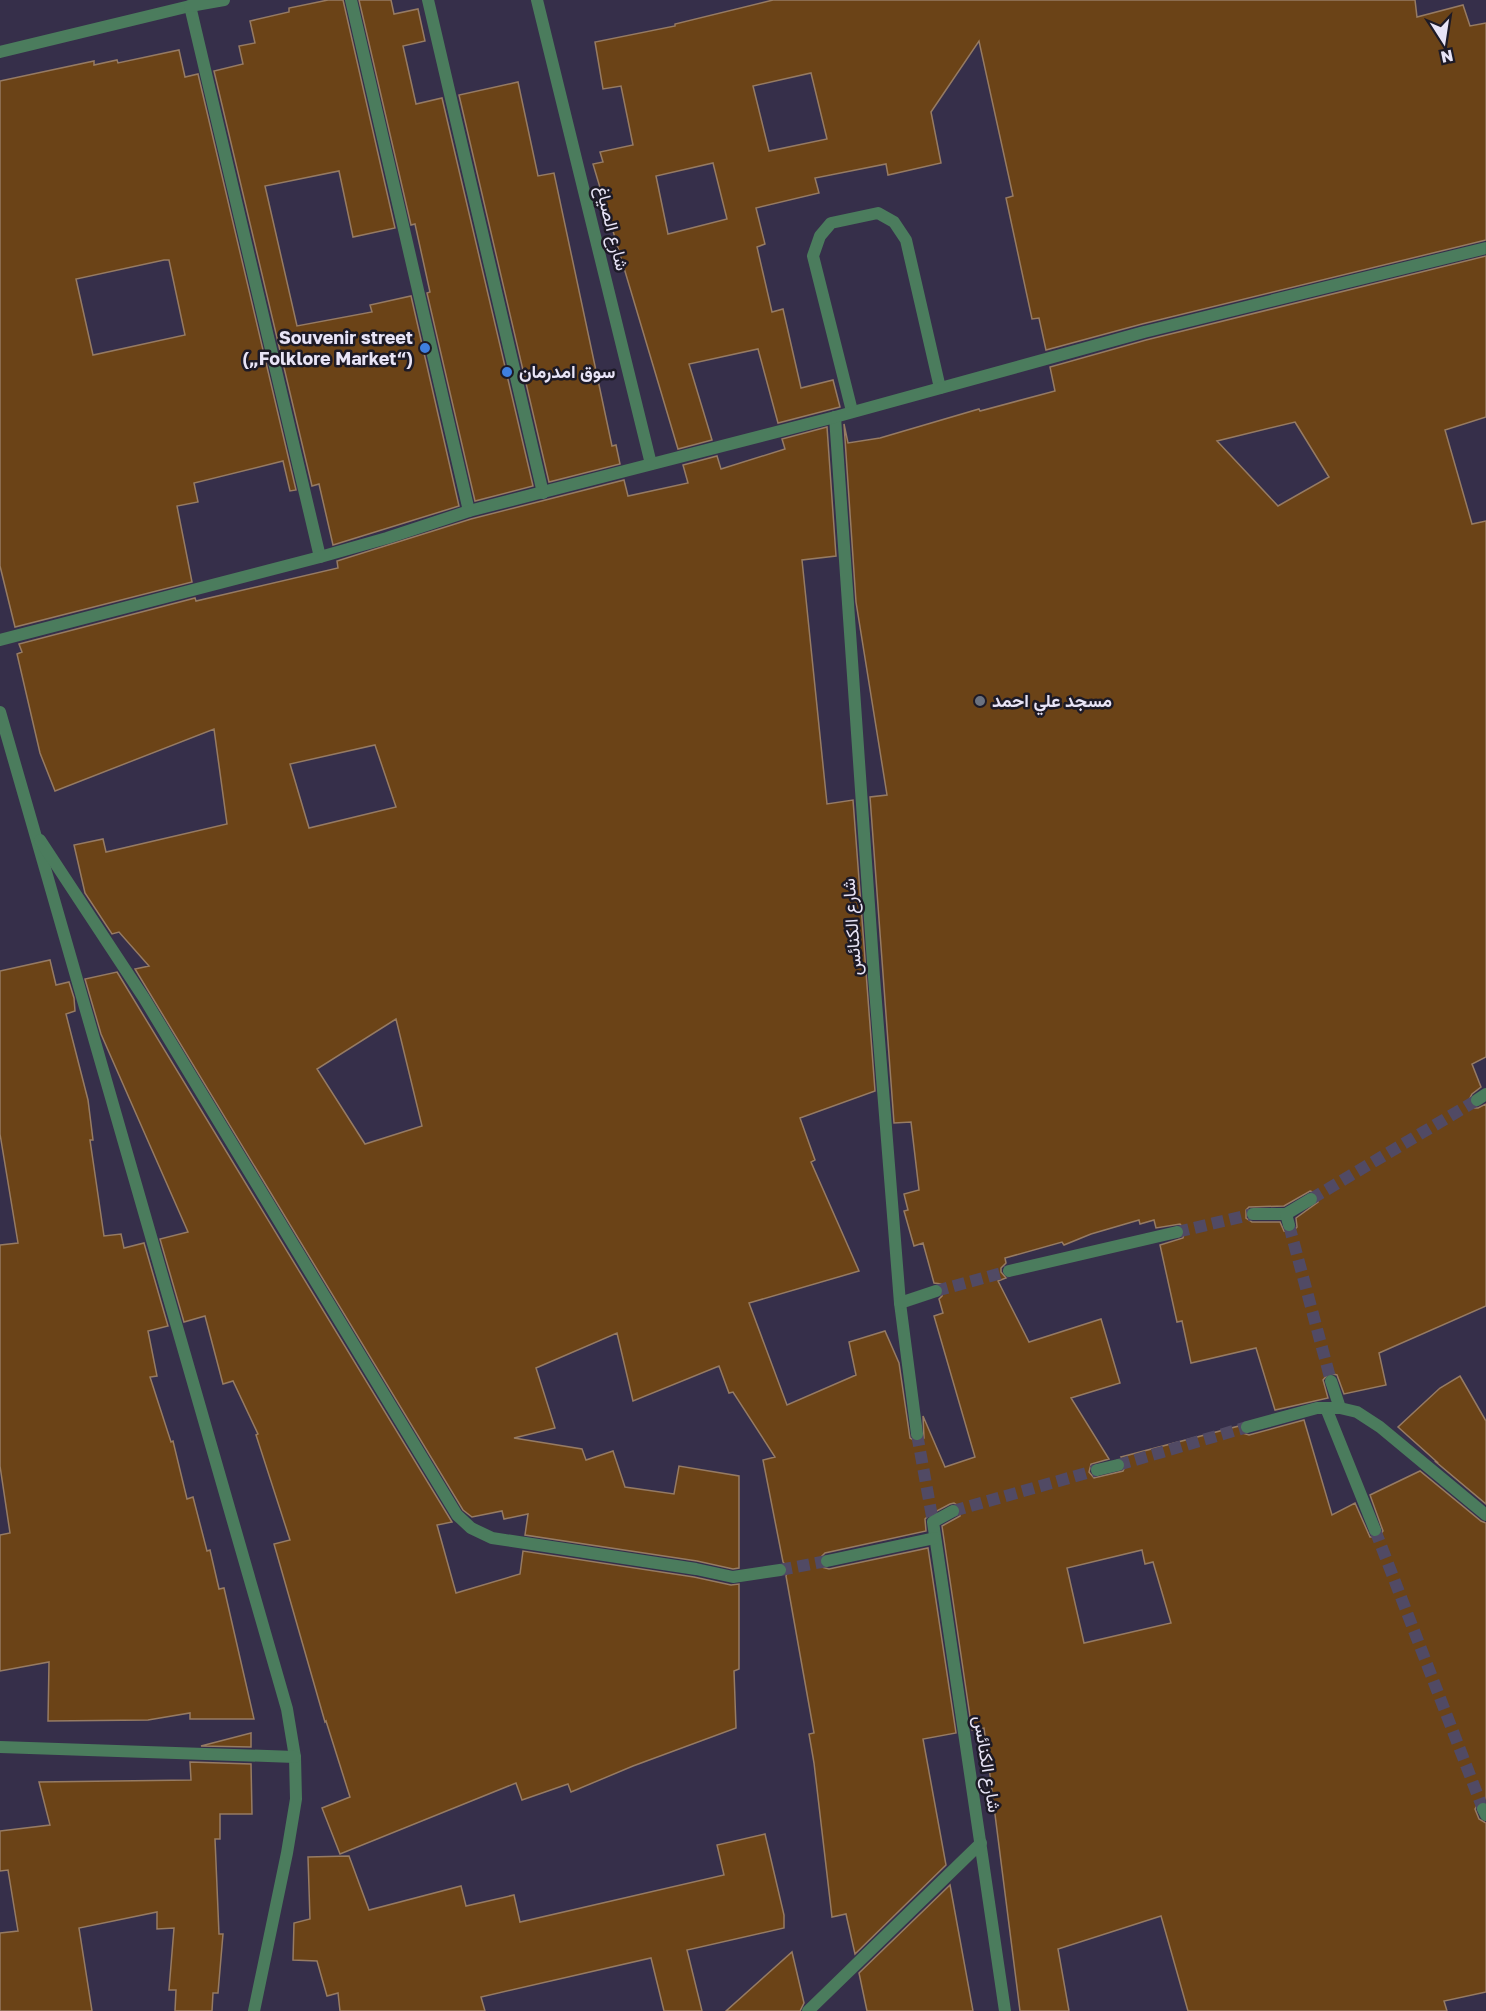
<svg xmlns="http://www.w3.org/2000/svg" width="1486" height="2011" font-family="'Golos Text',Vazirmatn,sans-serif">
<style>
.building{fill:#6b4317;stroke:#967b63;stroke-width:1.5;fill-rule:evenodd}
.lines{fill:none;stroke-linecap:round;stroke-linejoin:round}
.minor-tunnel{stroke:#514a64;stroke-width:12;stroke-dasharray:12 6;stroke-linecap:butt}
.service{stroke:#4b7c5d;stroke-width:12}
.pedestrian{stroke:#4b7c5d;stroke-width:12}
.minor{stroke:#4b7c5d;stroke-width:12}
.tertiary{stroke:#4b7c5d;stroke-width:12}
.shop-dot{fill:#3f7fe0;stroke:#1d1a26;stroke-width:2}
.worship-dot{fill:#6b7280;stroke:#1d1a26;stroke-width:2}
.labels{text-anchor:middle;stroke-width:5;stroke-linejoin:round;paint-order:stroke}
.street-label{font-size:18px;fill:#e8e4f6;stroke:#1d1a26}
.poi-label{font-size:18px;font-weight:bold;fill:#e8e4f6;stroke:#1d1a26;text-anchor:start}
</style>
<rect width="100%" height="100%" fill="#362f4a"/>
<!-- building -->
<g class="building">
<path d="M328,0H343L395,228L353,237L339,171L265,186L297,326L372,312L370,305L411,296L459,506L333,545L319,484L312,486L214,71L243,64L239,46L255,43L250,21L289,12V8Z"/>
<path d="M359,0H391L394,14L418,9L425,41L403,46L416,104L442,98L533,486L475,501L427,293L430,292L415,224L411,225Z"/>
<path d="M773,0H1415L1417,17L1463,5L1470,26L1486,23V240L1142,324L1046,350L1039,318L1032,319L1006,198L1013,196L979,41L931,112L941,163L888,175L886,164L815,178L819,193L756,208L765,244L757,247L772,312L783,309L801,388L833,380L840,407L778,423L758,349L689,364L712,440L678,449L593,164L603,162L600,152L633,145L621,86L603,89L595,42L675,26V24ZM811,73L827,139L769,151L753,86ZM713,163L727,219L668,234L656,176Z"/>
<path d="M179,50L185,77L198,74L296,490L290,491L283,461L194,483L198,502L177,506L192,582L15,627L0,566V81L94,61V65L117,60L118,63ZM164,260H169L185,335L93,355L76,279Z"/>
<path d="M518,82L538,176L554,173L612,446L616,445L620,464L549,482L459,95Z"/>
<path d="M1486,256V417L1445,430L1472,524L1486,521V1057L1472,1064L1481,1087L1472,1094L1469,1100L1474,1108H1478L1486,1104V1306L1379,1353L1386,1385L1344,1394L1337,1375L1329,1373L1323,1380L1328,1398L1275,1410L1256,1348L1191,1363L1182,1321L1177,1322L1160,1245L1183,1238L1185,1230L1180,1224L1156,1228L1154,1220L1140,1224L1139,1220L1091,1234L1064,1245L1062,1242L1005,1258L1006,1263L1001,1268V1272L1006,1278L998,1281L1029,1342L1101,1319L1120,1383L1071,1398L1109,1459L1091,1464L1089,1472L1094,1478L1123,1471L1126,1464L1121,1457L1239,1426L1242,1433L1249,1435L1304,1420L1332,1515L1355,1503L1370,1537H1379L1383,1531L1370,1495L1420,1471L1481,1521L1486,1523V1802H1479L1475,1809L1479,1819L1486,1823V1992L1444,2001L1447,2011H1188L1161,1916L1058,1949L1069,2011H1020L984,1728L972,1730L942,1526L960,1516V1507L954,1503L950,1504L929,1515L925,1519L926,1531L825,1553L819,1559L821,1567L829,1569L928,1548L956,1733L923,1739L946,1865L855,1954L846,1914L832,1917L814,1763L809,1734L814,1733L786,1576L788,1568L783,1562L763,1460L775,1457L733,1392L729,1393L719,1366L633,1401L617,1333L536,1368L555,1428L514,1438L582,1449L586,1460L613,1451L625,1487L674,1494L679,1466L739,1476V1568L733,1569L697,1561L525,1535L528,1514L504,1519L502,1511L472,1517L463,1510L135,969L149,966L119,932L112,934L85,893L74,845L103,839L106,852L227,824L214,729L55,791L40,753L17,654L22,652L19,644L195,598L196,601L338,568L337,561L471,519L624,480L628,496L688,483L683,465L717,456L721,469L785,449L782,439L827,427L836,556L802,560L827,804L853,800L875,1091L800,1118L815,1160L811,1162L859,1271L749,1303L787,1405L856,1375L849,1342L885,1331L899,1363L910,1438L917,1442L924,1438L923,1416L945,1467L975,1457L934,1316L943,1313L939,1299L942,1296L944,1289L941,1284L934,1283L923,1243L914,1246L904,1211L908,1210L904,1194L919,1190L911,1122L894,1123L870,797L887,795L856,602L844,424L848,443L880,438L979,409L980,411L1055,391L1050,367L1146,340ZM1295,422L1329,477L1278,506L1217,441ZM375,745L396,807L309,828L290,764ZM396,1019L422,1126L365,1144L317,1069ZM1310,1191L1318,1194V1202L1296,1218L1297,1227L1292,1233L1284,1231L1280,1222H1252L1246,1218V1210L1249,1207L1284,1206ZM1142,1550L1145,1564L1153,1562L1171,1623L1084,1643L1067,1568Z"/>
<path d="M50,960L56,985L69,982L74,998L75,1011L66,1014L88,1100L93,1140H90L104,1236L121,1234L124,1248L144,1243L168,1326L148,1331L157,1376L150,1377L171,1442L173,1441L187,1499L193,1497L207,1551L210,1550L219,1589L224,1588L254,1719H190V1713L148,1720L48,1721L49,1662L0,1671V1535L10,1533L0,1466V1245L18,1243L0,1134V971Z"/>
<path d="M117,972L452,1522L437,1525L456,1593L520,1574L523,1551L694,1577L731,1585L739,1584V1669L734,1671L736,1728L633,1766L571,1792L568,1784L522,1800L516,1783L340,1854L322,1808L350,1797L326,1721L325,1722L274,1544L290,1540L256,1435L258,1434L233,1381L223,1384L205,1316L184,1322L160,1239L188,1232L101,1034L85,979Z"/>
<path d="M1460,1376L1486,1421V1504L1436,1462H1437L1398,1427L1440,1388Z"/>
<path d="M251,1733V1747L201,1746Z"/>
<path d="M190,1762L251,1764L252,1814H220V1839H215L219,1934H223L218,1993H213L212,2011H175L176,1990H169L174,1928L157,1929V1912L79,1928L92,2011H0V1933L18,1931L8,1870L0,1871V1831L50,1825L39,1782L191,1780Z"/>
<path d="M765,1834L784,1915V1928L687,1950L702,2011H664L651,1958L481,1997L485,2011H340L338,1993L327,1996L317,1961L293,1960L294,1923L310,1919L308,1857L349,1856L369,1910L461,1886L466,1906L514,1895L520,1922L724,1875L717,1845Z"/>
<path d="M950,1885L973,2011H867L859,1973Z"/>
<path d="M792,1952L804,2003L800,2011H726Z"/>
</g>
<g class="lines">
<!-- minor-tunnel -->
<g class="minor-tunnel">
<path d="M1311,1199L1477,1100"/>
<path d="M1289,1225L1331,1381"/>
<path d="M1177,1232L1253,1214"/>
<path d="M936,1291L1009,1271"/>
<path d="M917,1434L933,1522"/>
<path d="M1118,1465L1247,1427"/>
<path d="M953,1511L1097,1470"/>
<path d="M1375,1530L1483,1809"/>
<path d="M780,1570L827,1561"/>
</g>
<!-- service -->
<g class="service">
<path d="M0,52L190,6L320,557"/>
<path d="M852,411L813,256L820,236L831,223L878,213L894,222L906,240L940,388"/>
</g>
<!-- pedestrian -->
<g class="pedestrian">
<path d="M351,0L469,511"/>
<path d="M428,0L543,493"/>
<path d="M190,6L224,0"/>
</g>
<!-- minor -->
<g class="minor">
<path d="M537,0L651,464"/>
<path d="M835,417L874,977L900,1303L917,1434"/>
<path d="M0,712L287,1709L295,1757L296,1799L287,1853L254,2011"/>
<path d="M40,840L144,998L457,1515L471,1528L492,1538L696,1569L733,1577L780,1570"/>
<path d="M1477,1100L1486,1094"/>
<path d="M1253,1214H1286"/>
<path d="M1289,1225L1286,1214L1311,1199"/>
<path d="M1009,1271L1177,1232"/>
<path d="M900,1303L936,1291"/>
<path d="M1331,1381L1340,1408"/>
<path d="M1326,1408L1375,1530"/>
<path d="M1247,1427L1317,1408H1340L1357,1412L1380,1427L1486,1515"/>
<path d="M1097,1470L1118,1465"/>
<path d="M953,1511L933,1522L1005,2011"/>
<path d="M827,1561L935,1538"/>
<path d="M0,1747L295,1757"/>
<path d="M1483,1809L1486,1815"/>
<path d="M808,2011L981,1843"/>
</g>
<!-- tertiary -->
<path class="tertiary" d="M0,640L320,557L387,538L469,511L835,417L1144,332L1486,248"/>
</g>
<!-- markers -->
<g class="shop-dot">
<circle cx="425" cy="348" r="6"/>
<circle cx="507" cy="372" r="6"/>
</g>
<circle class="worship-dot" cx="980" cy="701" r="6"/>
<g class="labels">
<!-- street labels -->
<g class="street-label">
<text transform="translate(612 228) rotate(76)" y="6">شارع الصياغ</text>
<text transform="translate(852 927) rotate(-94)" y="6">شارع الكنائس</text>
<text transform="translate(987 1764) rotate(81)" y="6">شارع الكنائس</text>
</g>
<!-- poi labels -->
<g class="poi-label">
<text x="413" y="344" text-anchor="end">Souvenir street<tspan x="413" dy="21">(„Folklore Market“)</tspan></text>
<text x="519" y="378">سوق امدرمان</text>
<text x="992" y="707">مسجد علي احمد</text>
</g>
</g>
<!-- north arrow -->
<g transform="translate(1444 42) rotate(168)" stroke="#1d1a26" stroke-width="4.5" paint-order="stroke">
<path d="M0-4.5L10 22L0 15L-10 22Z" fill="#e8e4f6"/>
<text y="-9" font-size="16" font-weight="bold" text-anchor="middle" fill="#e8e4f6">N</text>
</g>
</svg>
